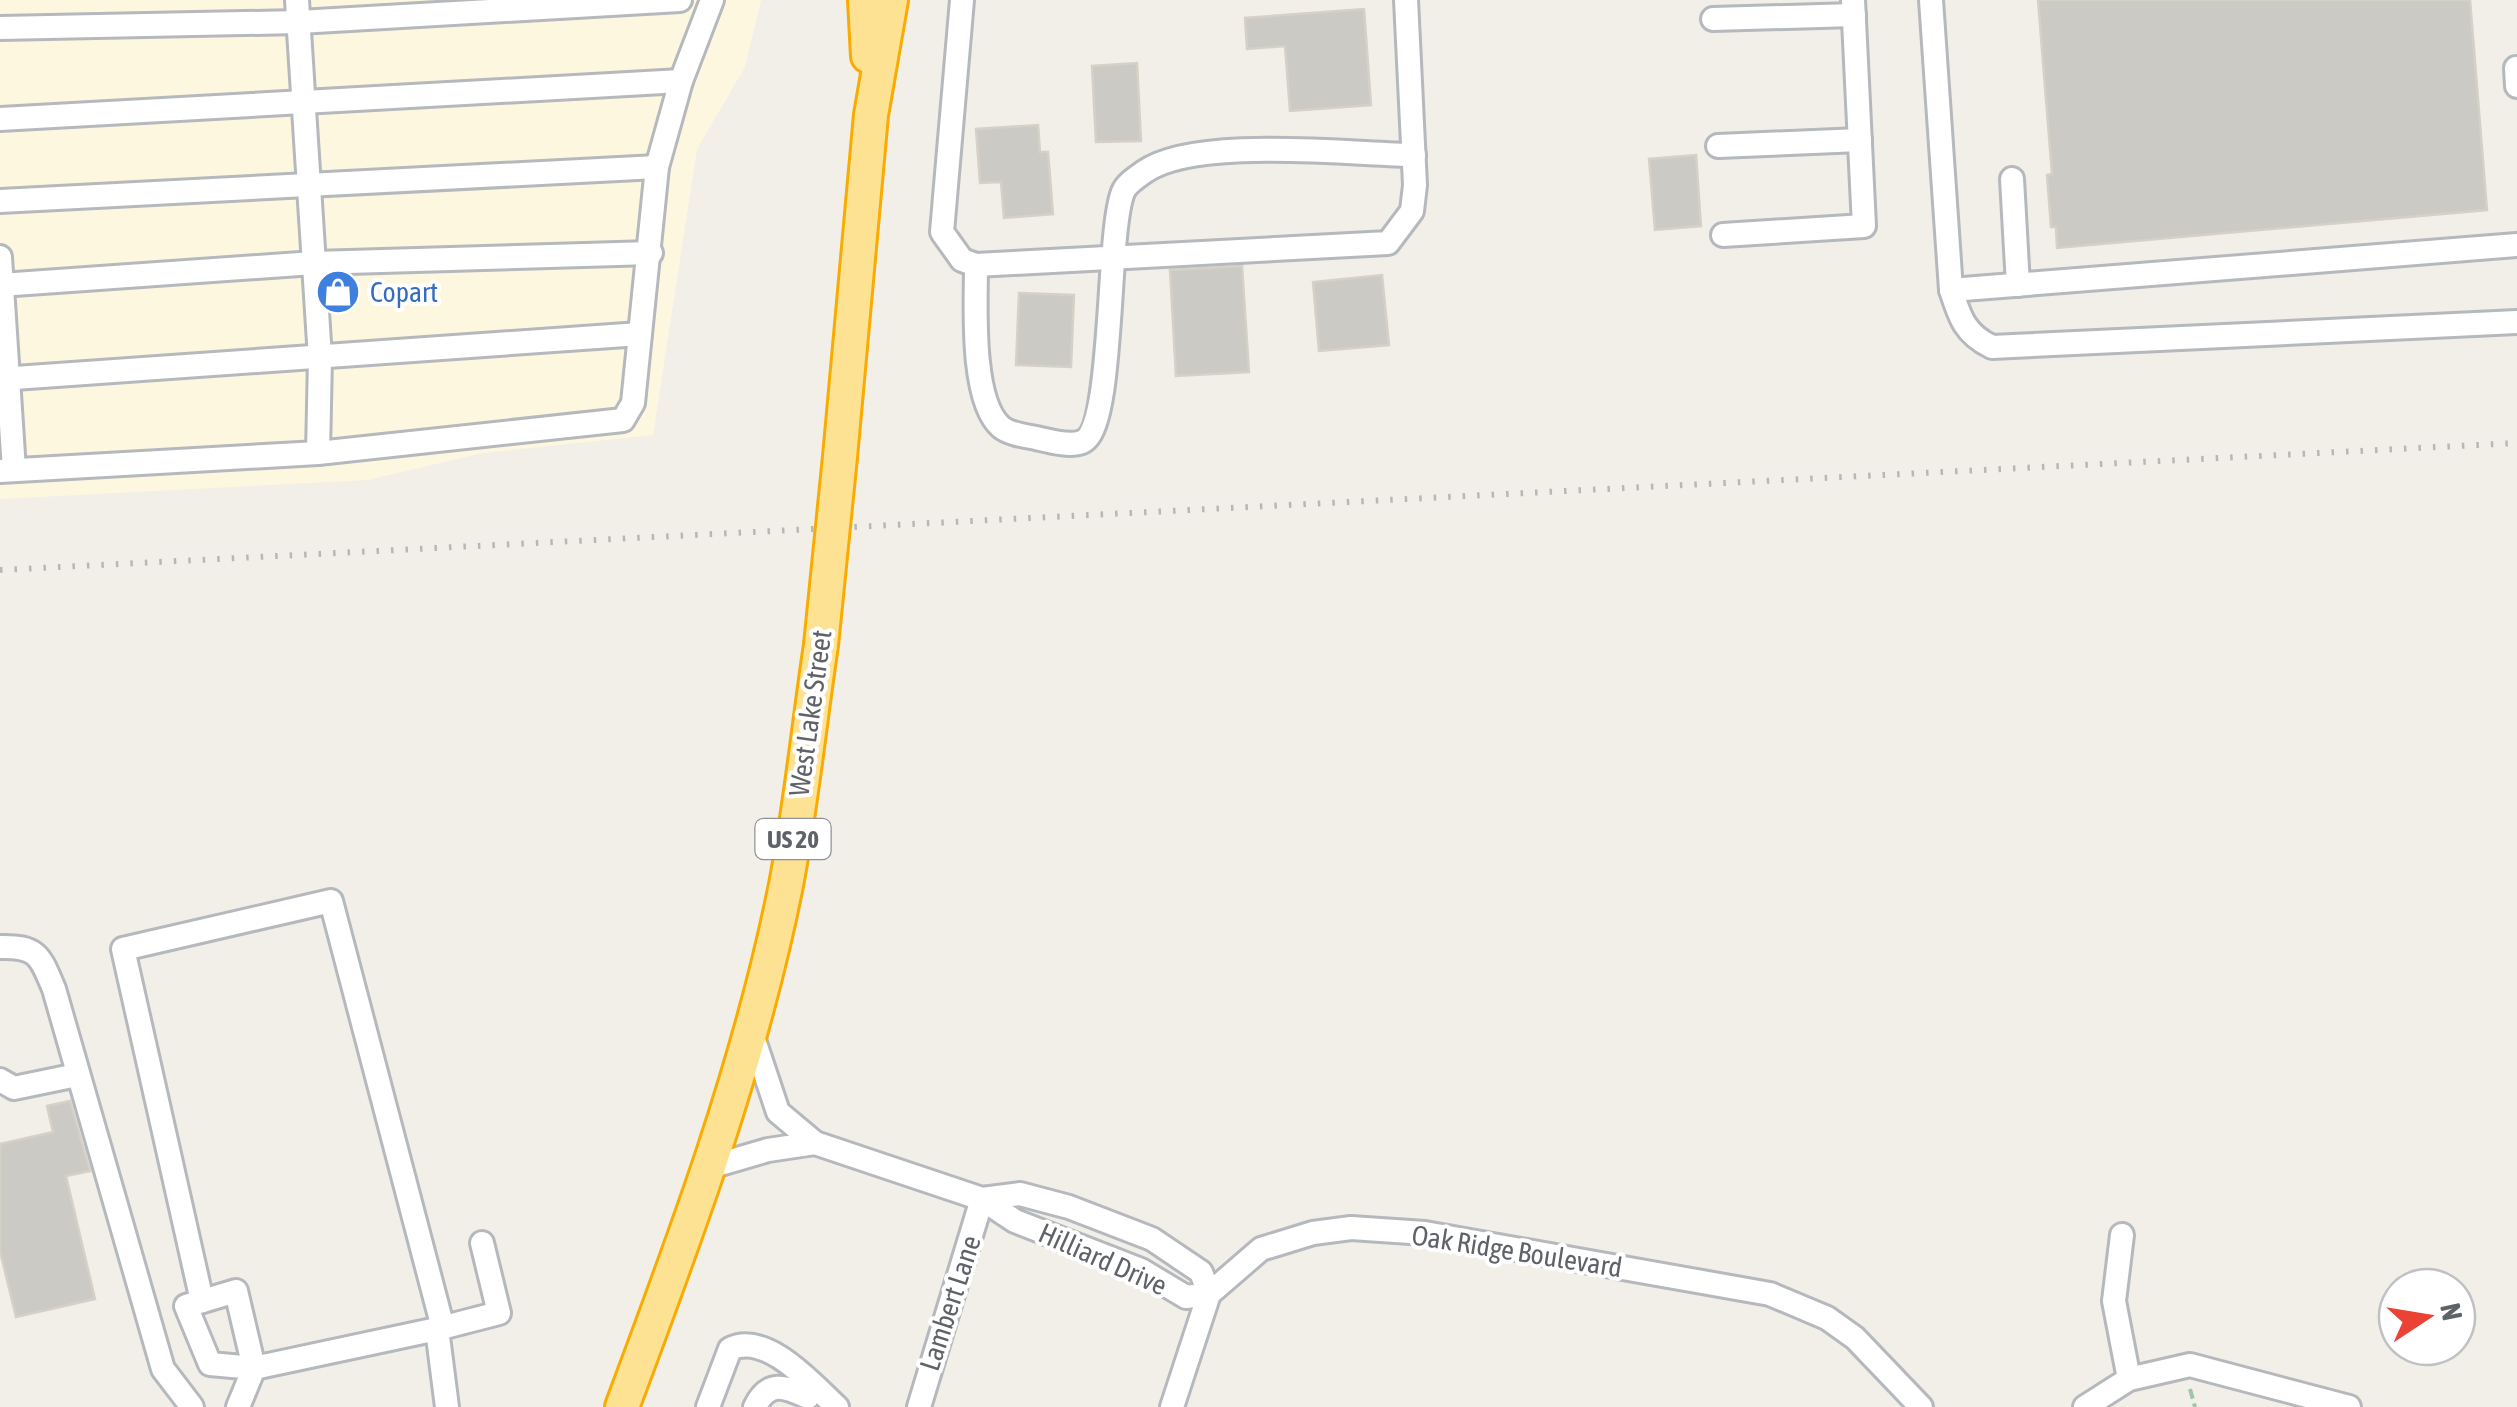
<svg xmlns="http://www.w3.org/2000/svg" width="2517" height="1407" font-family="'Asap Condensed',sans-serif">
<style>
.commercial{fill:#fef7e0}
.building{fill:#cccac5;stroke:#d6d1c6;stroke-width:2.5}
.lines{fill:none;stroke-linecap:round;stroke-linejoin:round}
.minor-casing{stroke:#b5b8bc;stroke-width:28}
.highway-casing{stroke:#f9ab00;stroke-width:38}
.path{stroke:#9cc7a9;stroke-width:4;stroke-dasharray:10 5;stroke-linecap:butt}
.minor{stroke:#fff;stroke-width:22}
.highway{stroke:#fde293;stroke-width:32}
.rail{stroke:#b6b7b8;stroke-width:6;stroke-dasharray:2.5 12;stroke-linecap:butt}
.highway-bridge-casing{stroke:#f9ab00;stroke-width:38;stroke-linecap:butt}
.highway-bridge{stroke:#fde293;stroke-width:32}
.labels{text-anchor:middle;stroke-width:8;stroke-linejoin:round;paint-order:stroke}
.shield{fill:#fff;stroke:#8f9295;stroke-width:2.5}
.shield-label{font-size:25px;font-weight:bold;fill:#5f6368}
.shop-label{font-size:28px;fill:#366cbe;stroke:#fff;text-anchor:start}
.street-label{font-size:28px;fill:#5f6368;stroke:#fff}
</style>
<rect width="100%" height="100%" fill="#f1efe8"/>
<!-- commercial -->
<path class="commercial" d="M0,0H761L745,67L697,149L653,435L483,453L367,480L0,499Z"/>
<!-- building -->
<g class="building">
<path d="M2038,0H2470L2487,210L2057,248L2056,227H2051L2047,175L2052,174Z"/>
<path d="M1364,9L1371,105L1290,111L1285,46L1247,49L1245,18Z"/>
<path d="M1137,63L1141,141L1096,142L1092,66Z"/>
<path d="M1038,125L1040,152H1048L1053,214L1004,218L1001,182L980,183L976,129Z"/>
<path d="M1696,155L1701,226L1655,230L1649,159Z"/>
<path d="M1242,266L1249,372L1176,376L1170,270Z"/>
<path d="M1382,275L1389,345L1319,351L1313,282Z"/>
<path d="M1019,293L1074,295L1071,367L1016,365Z"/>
<path d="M70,1101L90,1171L66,1176L95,1299L16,1317L0,1251V1144L53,1132L47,1106Z"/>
</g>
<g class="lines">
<!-- minor casing -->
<g class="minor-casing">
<g id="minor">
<path d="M297,0L320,358L318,453"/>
<path d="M962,0L942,232L962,260L976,265L1388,243L1412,211L1415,185L1406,0"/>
<path d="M1931,0L1951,290C1960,318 1965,334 1992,347L2517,322"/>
<path d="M1713,19L1854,15"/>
<path d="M0,28L299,22L680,0"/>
<path d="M2516,68L2517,86"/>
<path d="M0,119L681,81"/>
<path d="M1718,146L1860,140"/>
<path d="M2012,179L2018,285"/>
<path d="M0,201L657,167"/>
<path d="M1723,235L1864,226L1853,0"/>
<path d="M0,257L14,470"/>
<path d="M976,265C976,303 970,400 1001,427C1009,434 1026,436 1036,438C1049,441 1069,447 1082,442C1115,429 1106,235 1123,192C1126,184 1137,177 1144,172C1194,136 1349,154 1414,155"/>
<path d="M0,285L314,263L651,253"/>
<path d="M1951,290L2517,245"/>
<path d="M0,379L640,334"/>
<path d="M0,471L318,453L623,420L633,403L657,167L681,81L712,0"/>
<path d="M0,947C38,946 40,956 54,989L163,1369L192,1407"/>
<path d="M751,1031L778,1112L815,1143L982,1199L1015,1221L1141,1270L1186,1297L1209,1294L1201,1272L1152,1239L1069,1207L1020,1194L982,1199"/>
<path d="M0,1080L14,1088L77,1075"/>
<path d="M710,1167L768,1150L815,1143"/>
<path d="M2122,1235L2114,1301L2129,1379"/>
<path d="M236,1291L254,1368L210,1364L186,1306Z"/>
<path d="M202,1301L123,949L331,901L443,1328"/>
<path d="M437,1329L499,1313L482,1243"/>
<path d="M238,1407L254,1368L437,1329L447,1407"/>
<path d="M708,1407L730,1349C766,1331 812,1384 837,1407"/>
<path d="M755,1407C768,1380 784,1386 808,1397"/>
<path d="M919,1407L982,1199"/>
<path d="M1172,1407L1209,1294L1261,1249L1313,1233L1351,1228L1425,1233L1770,1294L1827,1318L1855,1338L1921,1407"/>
<path d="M2085,1407L2129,1379L2190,1365L2349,1407"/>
</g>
</g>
<!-- highway casing -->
<g class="highway-casing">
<g id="highway">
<path d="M865,0L868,56"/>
<path d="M840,457L871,115L891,0"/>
<path d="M622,1407C686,1236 750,1065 786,885C801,806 809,725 821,645"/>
</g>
</g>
<!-- path -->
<path class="path" d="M2190,1389L2195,1407"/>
<!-- minor -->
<use href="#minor" class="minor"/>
<!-- highway -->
<use href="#highway" class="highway"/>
<!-- rail -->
<path class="rail" d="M0,570L2517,443"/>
<!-- highway-bridge casing -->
<g class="highway-bridge-casing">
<path id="highway-bridge" d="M821,645L840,457"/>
</g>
<!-- highway-bridge -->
<use href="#highway-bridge" class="highway-bridge"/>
</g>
<!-- icons -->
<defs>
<g id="shop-disc" transform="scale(2.25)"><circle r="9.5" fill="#3f7fe0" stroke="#fff"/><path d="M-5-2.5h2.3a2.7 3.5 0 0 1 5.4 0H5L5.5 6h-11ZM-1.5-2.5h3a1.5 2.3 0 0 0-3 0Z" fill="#fff"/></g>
</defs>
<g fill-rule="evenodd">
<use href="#shop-disc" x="338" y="292"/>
</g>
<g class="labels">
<!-- shield labels -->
<rect class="shield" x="755.5" y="819" width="75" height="40" rx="8"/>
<g class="shield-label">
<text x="793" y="848">US 20</text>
</g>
<!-- shop labels -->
<g class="shop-label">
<text x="370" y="302">Copart</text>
</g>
<!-- street labels -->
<g class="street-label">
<text transform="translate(810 713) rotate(-82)" y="10">West Lake Street</text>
<text transform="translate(1517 1251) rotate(9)" y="10">Oak Ridge Boulevard</text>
<text transform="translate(1103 1259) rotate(24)" y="10">Hilliard Drive</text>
<text transform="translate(950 1303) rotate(-72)" y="10">Lambert Lane</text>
</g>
</g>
<!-- north arrow -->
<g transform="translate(2427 1317) rotate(78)"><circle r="48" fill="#ffffff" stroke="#bfc1c3" stroke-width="2.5"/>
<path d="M0-8L18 38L0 25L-18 38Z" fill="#ea4335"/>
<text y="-15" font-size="28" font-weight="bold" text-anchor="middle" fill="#5f6368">N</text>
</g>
</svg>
